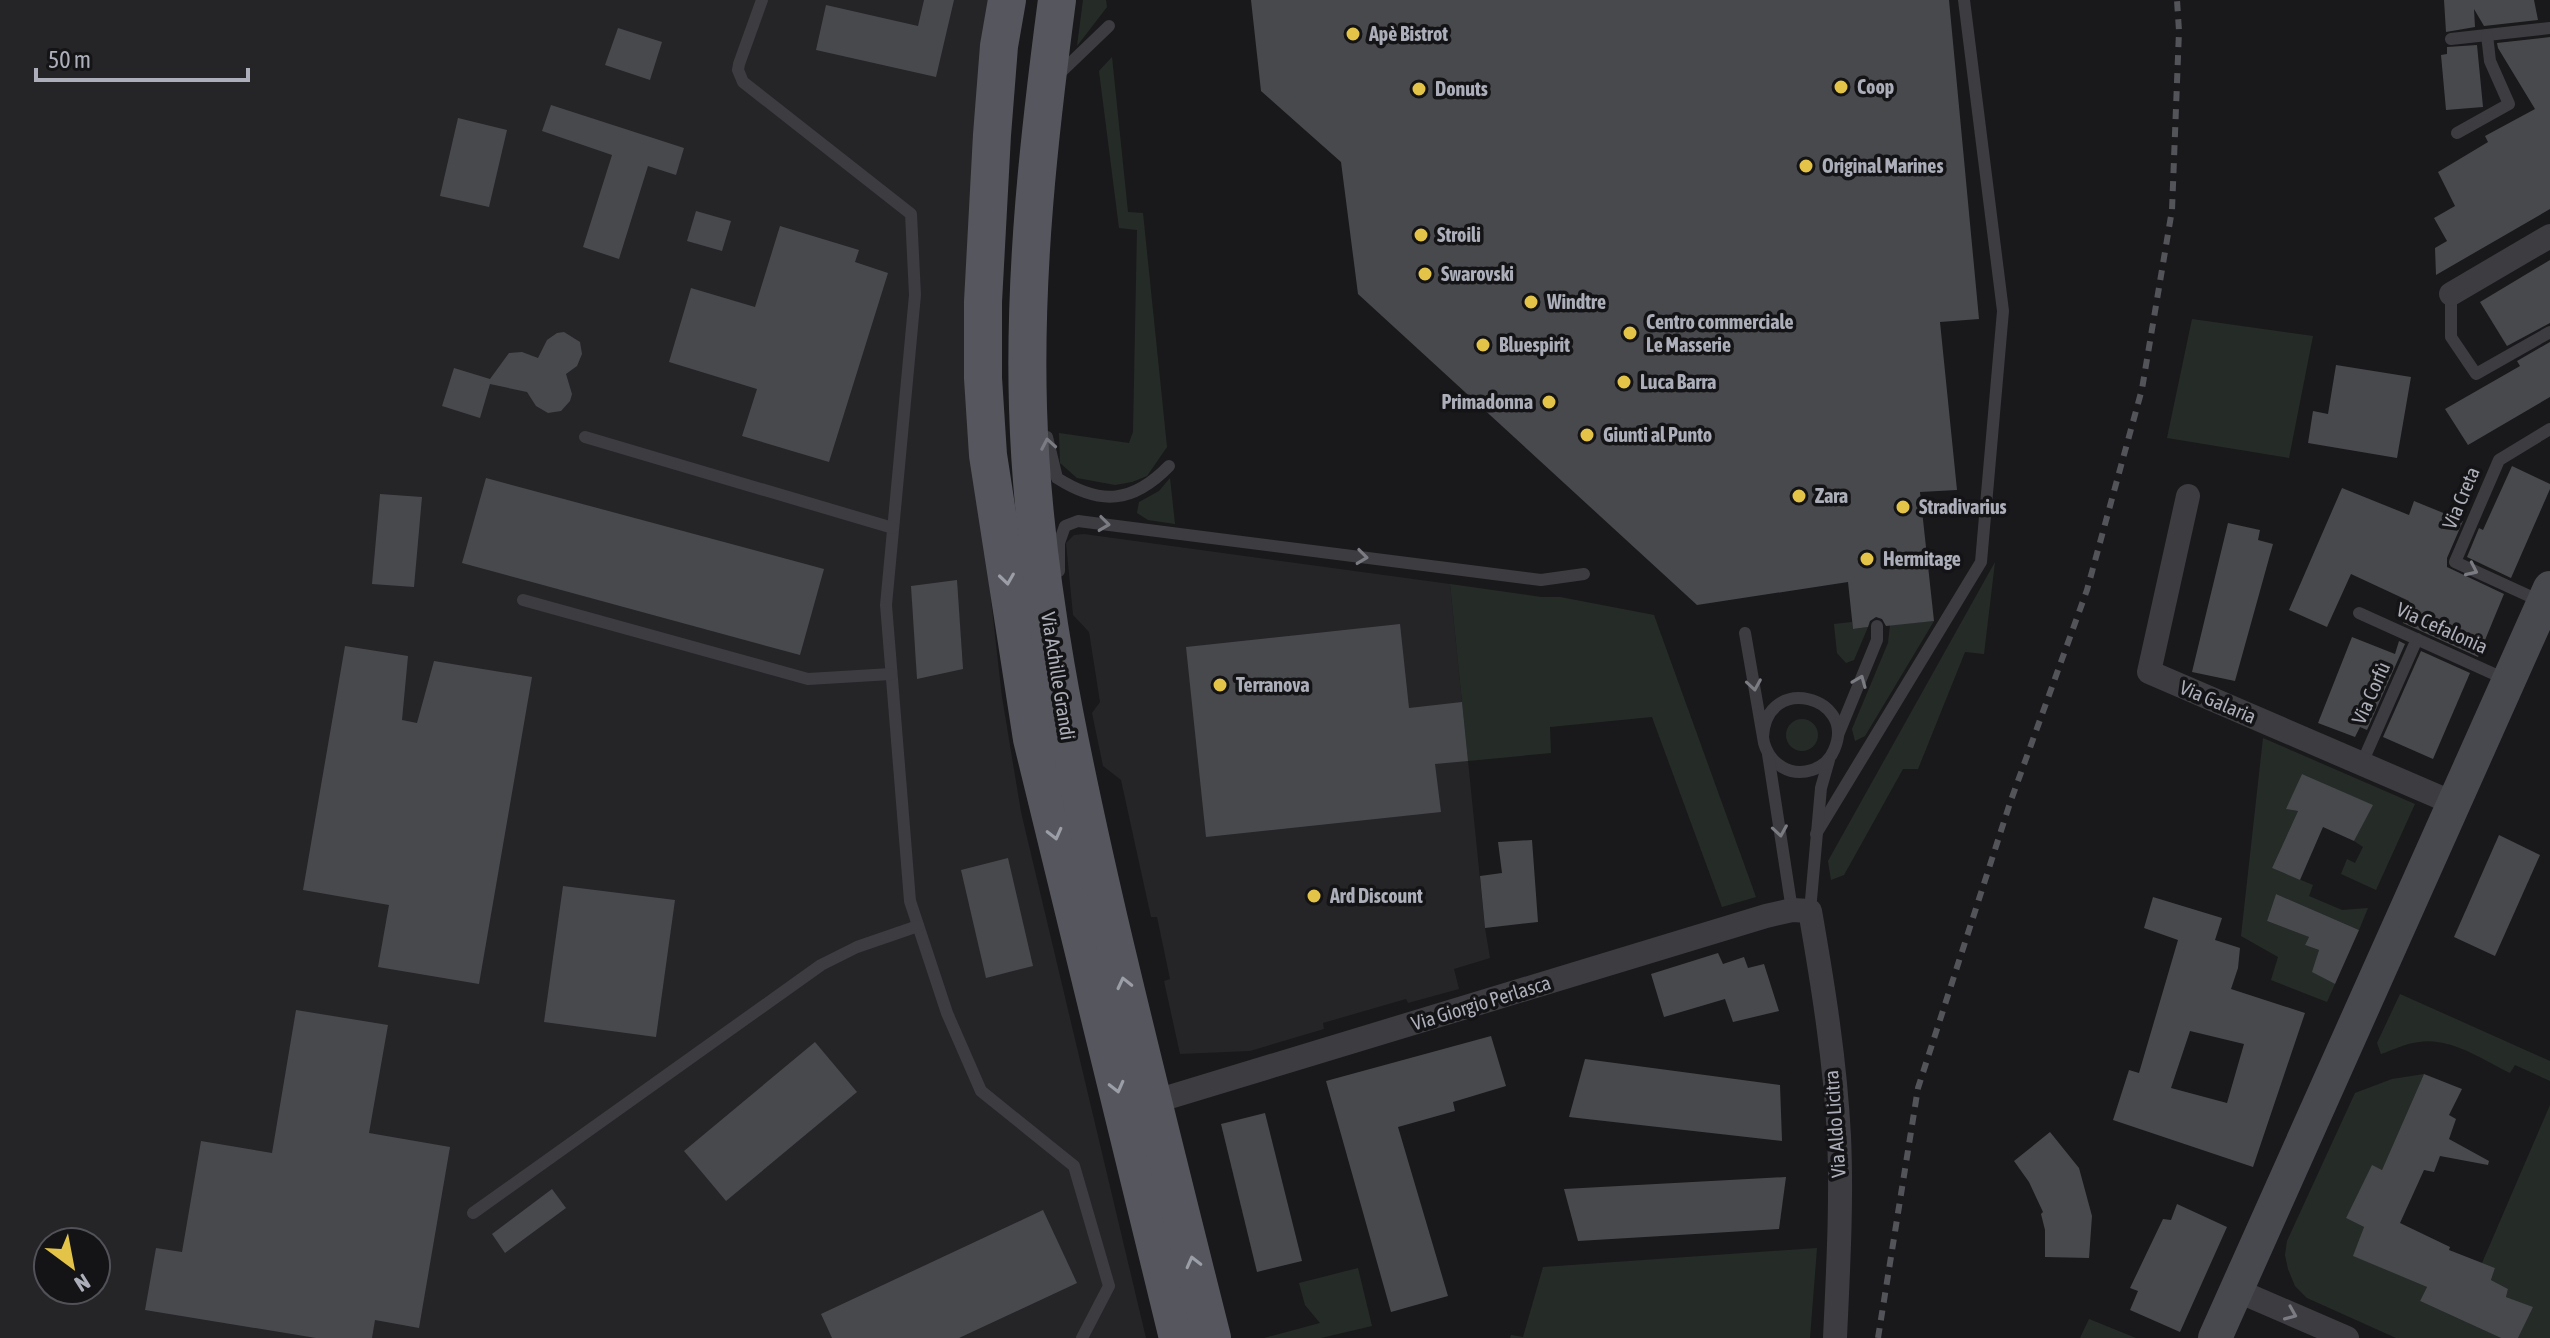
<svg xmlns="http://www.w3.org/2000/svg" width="2550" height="1338" font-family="'Asap Condensed',sans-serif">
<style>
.built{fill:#252528;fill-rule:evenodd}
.green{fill:#252c27}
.building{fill:#48494d;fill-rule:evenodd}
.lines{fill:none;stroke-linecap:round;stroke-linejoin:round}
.lane{stroke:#3c3c41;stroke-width:12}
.street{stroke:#3c3c41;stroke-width:24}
.secondary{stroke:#48494f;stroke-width:34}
.primary{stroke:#56575e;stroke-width:38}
.rail{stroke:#53545a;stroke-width:6;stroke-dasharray:10 8;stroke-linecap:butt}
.oneway{stroke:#7a7b83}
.oneway2{stroke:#9b9da7}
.poi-dot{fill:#e4c448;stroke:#141416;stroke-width:3}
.labels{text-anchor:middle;stroke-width:7;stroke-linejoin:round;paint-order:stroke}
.poi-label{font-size:20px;font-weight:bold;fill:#acafb9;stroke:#141416;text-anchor:start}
.street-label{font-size:20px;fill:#acafb9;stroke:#141416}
</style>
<rect width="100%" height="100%" fill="#19191b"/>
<!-- built -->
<g class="built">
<path d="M0,0H993L971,423L1002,697L1021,812L1146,1338H0ZM48,1242H96V1290H48Z"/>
<path d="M1084,534L1450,584L1485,928L1490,958L1454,969L1459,989L1408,1003L1406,999L1323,1023L1324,1029L1250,1051L1180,1054L1164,981L1170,979L1157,917H1151L1121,780L1103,766L1092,713L1100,702L1089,632L1073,615L1066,543L1074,535Z"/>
</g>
<!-- green -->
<g class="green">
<path d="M1083,0H1106L1107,7L1077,46Z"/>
<path d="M1112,57L1128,212L1143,213L1167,447L1147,476L1132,482L1115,485L1077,478L1060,463L1059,433L1129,443L1133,432L1137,230L1119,228L1099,71Z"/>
<path d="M2192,319L2313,336L2289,458L2167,438Z"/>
<path d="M1170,478L1175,524L1148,520L1137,513L1139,502L1159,491Z"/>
<path d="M1995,562L1984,654L1965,652L1918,769H1903L1844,875L1831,880L1828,861Z"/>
<path d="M1450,584L1541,597H1560L1654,615L1756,897L1722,907L1652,717L1550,727L1551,753L1468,761Z"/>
<path d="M1934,621L1865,736L1855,741L1852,729L1888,643L1890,625Z"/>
<path d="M1852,622L1853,629L1868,627L1854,660L1846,663L1837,653L1834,624Z"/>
<circle cx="1802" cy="735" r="16"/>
<path d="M2263,738L2415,804L2376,890L2341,874L2347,859L2355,863L2363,847L2354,841L2372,805L2302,774L2287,809L2298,811L2272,868L2313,885L2309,896L2342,910L2368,908L2359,930L2276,894L2267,921L2309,937L2305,945L2319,950L2313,972L2335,984L2327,1002L2271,980L2278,957L2241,936Z"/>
<path d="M2400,994L2550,1061V1081L2515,1065L2510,1073C2483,1060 2451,1037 2419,1042C2406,1043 2393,1050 2381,1054L2377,1043Z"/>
<path d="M2424,1074L2382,1170L2372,1166L2346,1218L2364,1227L2354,1256L2427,1287L2420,1301L2501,1338H2396L2307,1298L2295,1286L2288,1269L2285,1255L2287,1241L2355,1093L2392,1079Z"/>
<path d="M2550,1105V1338H2518L2532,1307L2506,1297L2508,1289L2491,1280L2495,1268L2482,1263Z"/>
<path d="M1817,1248L1810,1338H1510L1511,1335L1523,1337L1543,1267Z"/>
<path d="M1358,1268L1372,1326L1321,1338H1264L1320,1323L1305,1305L1299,1283Z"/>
<path d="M2089,1319L2136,1338H2080Z"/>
</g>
<!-- building -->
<g class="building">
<path d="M924,0H954L936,77L816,50L826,5L918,26Z"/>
<path d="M1251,0H1949L1979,319L1940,322L1957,490L1920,492L1934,621L1886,626L1882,619L1876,617L1870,621L1868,627L1853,629L1848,582L1697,605L1358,294L1341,162L1261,91Z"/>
<path d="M2444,0H2534L2538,20L2484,26L2474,9L2475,27L2446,32Z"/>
<path d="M618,28L662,42L650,80L605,65Z"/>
<path d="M2550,37V209L2436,275L2435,248L2447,241L2434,218L2455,206L2438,172L2488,142L2485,136L2535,109L2498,48L2497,43Z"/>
<path d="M2477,45L2483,107L2446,110L2441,55L2447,54V47Z"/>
<path d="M551,105L684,148L676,175L648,166L619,259L583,247L612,155L542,131Z"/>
<path d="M458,118L507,130L489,207L440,196Z"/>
<path d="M696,211L731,221L722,251L687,241Z"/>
<path d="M780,226L859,250L855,262L888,273L829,462L742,436L757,389L669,362L691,288L755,307Z"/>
<path d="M2550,260V323L2507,346L2480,302Z"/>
<path d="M564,332L580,342L582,354L577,366L566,374L572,394L570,401L561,411L548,413L536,406L527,392L490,384L480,418L442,406L454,368L490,379L509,353L522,352L538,358L547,340L557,333Z"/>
<path d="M2550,342V397L2468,445L2445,409L2520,366L2517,361Z"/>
<path d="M2336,365L2411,377L2397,458L2308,443L2313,411L2328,414Z"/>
<path d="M2512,466L2550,484V489L2511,578L2467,557L2479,528L2483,530Z"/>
<path d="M486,478L824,569L800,655L462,563Z"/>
<path d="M2342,488L2409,515L2414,501L2463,521L2447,558V567L2504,594L2478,657L2403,623L2409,601L2351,574L2327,627L2289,610Z"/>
<path d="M380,494L422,497L414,587L372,584Z"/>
<path d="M2228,523L2260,530L2258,540L2273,544L2235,681L2192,672Z"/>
<path d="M957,580L963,669L917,679L911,586Z"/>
<path d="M1400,624L1409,708L1462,702L1468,761L1435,764L1441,812L1206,837L1186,647Z"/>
<path d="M2352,637L2395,654L2399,641L2405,644L2367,730L2360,727L2355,737L2318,723Z"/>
<path d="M345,646L408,656L402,720L417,723L434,661L532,677L479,984L378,967L389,905L303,890Z"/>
<path d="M2421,651L2470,673L2433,759L2383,737Z"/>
<path d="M2302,774L2373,805L2354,841L2323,827L2300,880L2272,868L2298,811L2286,809Z"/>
<path d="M2499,835L2540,855L2495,956L2454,937Z"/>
<path d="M1532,840L1538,922L1485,928L1480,876L1502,873L1498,842Z"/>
<path d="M1008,858L1033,966L986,978L961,870Z"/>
<path d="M563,886L675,900L656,1037L544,1022Z"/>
<path d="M2276,894L2359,930L2335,984L2312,972L2319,950L2305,945L2309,937L2267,921Z"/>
<path d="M2153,897L2222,918L2215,940L2240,948L2238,968L2231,989L2305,1013L2253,1167L2113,1120L2129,1070L2139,1073L2178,940L2144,928ZM2190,1031L2244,1044L2227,1103L2171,1088Z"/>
<path d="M1718,953L1723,964L1744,957L1748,968L1764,964L1779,1011L1733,1022L1725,999L1664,1017L1651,974Z"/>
<path d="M296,1010L388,1025L369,1133L450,1147L419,1328L375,1320L372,1338H316L145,1310L156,1248L182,1252L201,1141L272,1153Z"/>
<path d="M1491,1036L1506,1086L1453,1102L1455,1111L1398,1127L1448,1296L1391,1312L1326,1081Z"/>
<path d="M815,1042L857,1092L726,1201L684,1151Z"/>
<path d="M1585,1059L1780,1085L1782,1141L1569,1117Z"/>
<path d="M2424,1074L2462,1089L2449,1115L2456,1119L2449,1139L2489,1161L2488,1165L2440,1156L2434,1172L2424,1170L2400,1223L2450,1247L2449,1250L2495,1268L2491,1280L2508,1289L2506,1297L2533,1307L2518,1338H2501L2420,1301L2427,1287L2353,1256L2364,1227L2346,1218L2372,1165L2382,1170Z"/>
<path d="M1265,1113L1302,1261L1257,1272L1221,1124Z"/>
<path d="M2050,1132L2079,1168L2092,1216L2089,1258L2045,1257V1230L2041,1214L2043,1212L2029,1182L2014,1161Z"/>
<path d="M1786,1177L1779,1229L1578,1241L1564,1189Z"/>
<path d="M552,1189L566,1208L505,1253L492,1234Z"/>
<path d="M2177,1204L2227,1227L2180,1332L2130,1310L2138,1291L2130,1288L2163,1219L2171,1220Z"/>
<path d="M1043,1210L1077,1283L959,1338H832L821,1314Z"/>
</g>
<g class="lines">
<!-- lane -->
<g class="lane">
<path d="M762,0L739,64L738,70L743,82L911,214L915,295L886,605L910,901L947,1013L981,1091L1074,1166L1109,1286L1082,1338"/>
<path d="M2451,39L2550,28"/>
<path d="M1060,73L1109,26"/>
<path d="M2457,133L2509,104L2490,61L2487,35"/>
<path d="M2451,294V337L2476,374L2550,332"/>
<path d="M585,437L893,528"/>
<path d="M1047,437L1057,478C1101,506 1133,503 1169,466"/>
<path d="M1059,571V543L1065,526L1078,521L1541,580L1584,574"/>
<path d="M523,600L808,679L891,674"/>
<path d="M2540,601L2455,562L2499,460L2550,429"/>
<path d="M2359,613L2505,679"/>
<path d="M1745,633L1764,743C1770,764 1790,777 1812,770C1821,767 1830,760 1834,750C1858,697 1766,672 1763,737"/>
<path d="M1838,735L1877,640V626"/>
<path d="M1768,754L1792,910"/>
<path d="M2362,763L2417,639"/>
<path d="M1816,834L1981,562L2003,311L1964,0"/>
<path d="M1810,911L1821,788L1829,760"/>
<path d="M473,1213L821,965L857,947L918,926"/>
</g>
<!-- street -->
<g class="street">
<path d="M2451,294L2550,236"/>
<path d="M2188,496L2149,672L2453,803"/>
<path d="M1153,1102L1766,916L1792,910L1810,911C1823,985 1835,1060 1839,1136C1842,1203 1838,1271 1835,1338"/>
<path d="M2236,1290L2347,1338"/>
</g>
<!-- secondary -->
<path class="secondary" d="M2215,1338L2550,588"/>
<!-- primary -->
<g class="primary">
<path d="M1007,0L999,46L992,135L983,302V378L988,455L1032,739L1178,1338"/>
<path d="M1057,0C1039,136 1024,271 1028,408C1033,581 1070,752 1109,920C1142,1060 1177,1199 1212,1338"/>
</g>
<!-- rail -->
<path class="rail" d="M1878,1338L1918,1088L2010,803L2087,590L2142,389L2172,210L2179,31L2177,0"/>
</g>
<!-- one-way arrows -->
<defs><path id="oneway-chevron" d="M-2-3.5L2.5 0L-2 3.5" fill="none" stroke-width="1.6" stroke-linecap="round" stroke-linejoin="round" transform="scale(2)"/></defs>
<g class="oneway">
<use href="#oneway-chevron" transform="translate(1048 444) rotate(-100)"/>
<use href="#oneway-chevron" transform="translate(1104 524) rotate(7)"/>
<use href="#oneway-chevron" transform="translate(1362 557) rotate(7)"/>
<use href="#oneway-chevron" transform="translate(2472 570) rotate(25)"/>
<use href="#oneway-chevron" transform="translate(1860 681) rotate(-68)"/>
<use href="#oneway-chevron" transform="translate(1754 685) rotate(81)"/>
<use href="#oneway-chevron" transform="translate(1780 831) rotate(81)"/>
<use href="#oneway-chevron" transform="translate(2291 1314) rotate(23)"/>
</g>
<g class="oneway2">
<use href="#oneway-chevron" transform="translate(1007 579) rotate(82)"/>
<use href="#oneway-chevron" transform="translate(1055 834) rotate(76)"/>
<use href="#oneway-chevron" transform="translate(1124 983) rotate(-103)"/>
<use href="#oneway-chevron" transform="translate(1117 1087) rotate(76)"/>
<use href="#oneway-chevron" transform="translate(1193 1262) rotate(-104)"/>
</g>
<!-- markers -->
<g class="poi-dot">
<circle cx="1353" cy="34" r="8"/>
<circle cx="1841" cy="87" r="8"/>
<circle cx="1419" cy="89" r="8"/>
<circle cx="1806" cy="166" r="8"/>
<circle cx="1421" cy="235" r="8"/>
<circle cx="1425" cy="274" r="8"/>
<circle cx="1531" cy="302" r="8"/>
<circle cx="1630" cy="333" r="8"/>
<circle cx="1483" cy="345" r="8"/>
<circle cx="1624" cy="382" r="8"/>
<circle cx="1549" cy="402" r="8"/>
<circle cx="1587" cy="435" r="8"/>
<circle cx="1799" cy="496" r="8"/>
<circle cx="1903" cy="507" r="8"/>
<circle cx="1867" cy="559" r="8"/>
<circle cx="1220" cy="685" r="8"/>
<circle cx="1314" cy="896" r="8"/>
</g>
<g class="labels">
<!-- poi labels -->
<g class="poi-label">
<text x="1369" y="41">Apè Bistrot</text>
<text x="1857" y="94">Coop</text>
<text x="1435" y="96">Donuts</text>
<text x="1822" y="173">Original Marines</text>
<text x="1437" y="242">Stroili</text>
<text x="1441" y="281">Swarovski</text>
<text x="1547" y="309">Windtre</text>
<text x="1646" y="329">Centro commerciale<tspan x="1646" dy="23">Le Masserie</tspan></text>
<text x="1499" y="352">Bluespirit</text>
<text x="1640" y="389">Luca Barra</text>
<text x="1533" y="409" text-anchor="end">Primadonna</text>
<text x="1603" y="442">Giunti al Punto</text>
<text x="1815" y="503">Zara</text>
<text x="1919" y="514">Stradivarius</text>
<text x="1883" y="566">Hermitage</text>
<text x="1236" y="692">Terranova</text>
<text x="1330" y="903">Ard Discount</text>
</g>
<!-- street labels -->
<g class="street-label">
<text transform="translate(2461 498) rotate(-67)" y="7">Via Creta</text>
<text transform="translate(2442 628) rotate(24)" y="7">Via Cefalonia</text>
<text transform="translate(1058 676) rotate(81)" y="7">Via Achille Grandi</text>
<text transform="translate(2371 693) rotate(-66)" y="7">Via Corfù</text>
<text transform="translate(2218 702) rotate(23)" y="7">Via Galaria</text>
<text transform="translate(1481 1003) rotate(-17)" y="7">Via Giorgio Perlasca</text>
<text transform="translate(1835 1124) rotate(-94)" y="7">Via Aldo Licitra</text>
</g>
</g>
<!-- north arrow -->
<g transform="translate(72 1266) rotate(148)"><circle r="38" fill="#141416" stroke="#515257" stroke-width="2"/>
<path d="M0-6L14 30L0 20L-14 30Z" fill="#e4c448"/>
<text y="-12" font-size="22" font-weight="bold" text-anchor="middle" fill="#acafb9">N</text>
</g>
<!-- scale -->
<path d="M36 68v12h212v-12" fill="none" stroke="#acafb9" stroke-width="4"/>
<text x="48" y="68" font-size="24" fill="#acafb9" stroke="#141416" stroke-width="6" paint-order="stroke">50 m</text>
</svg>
